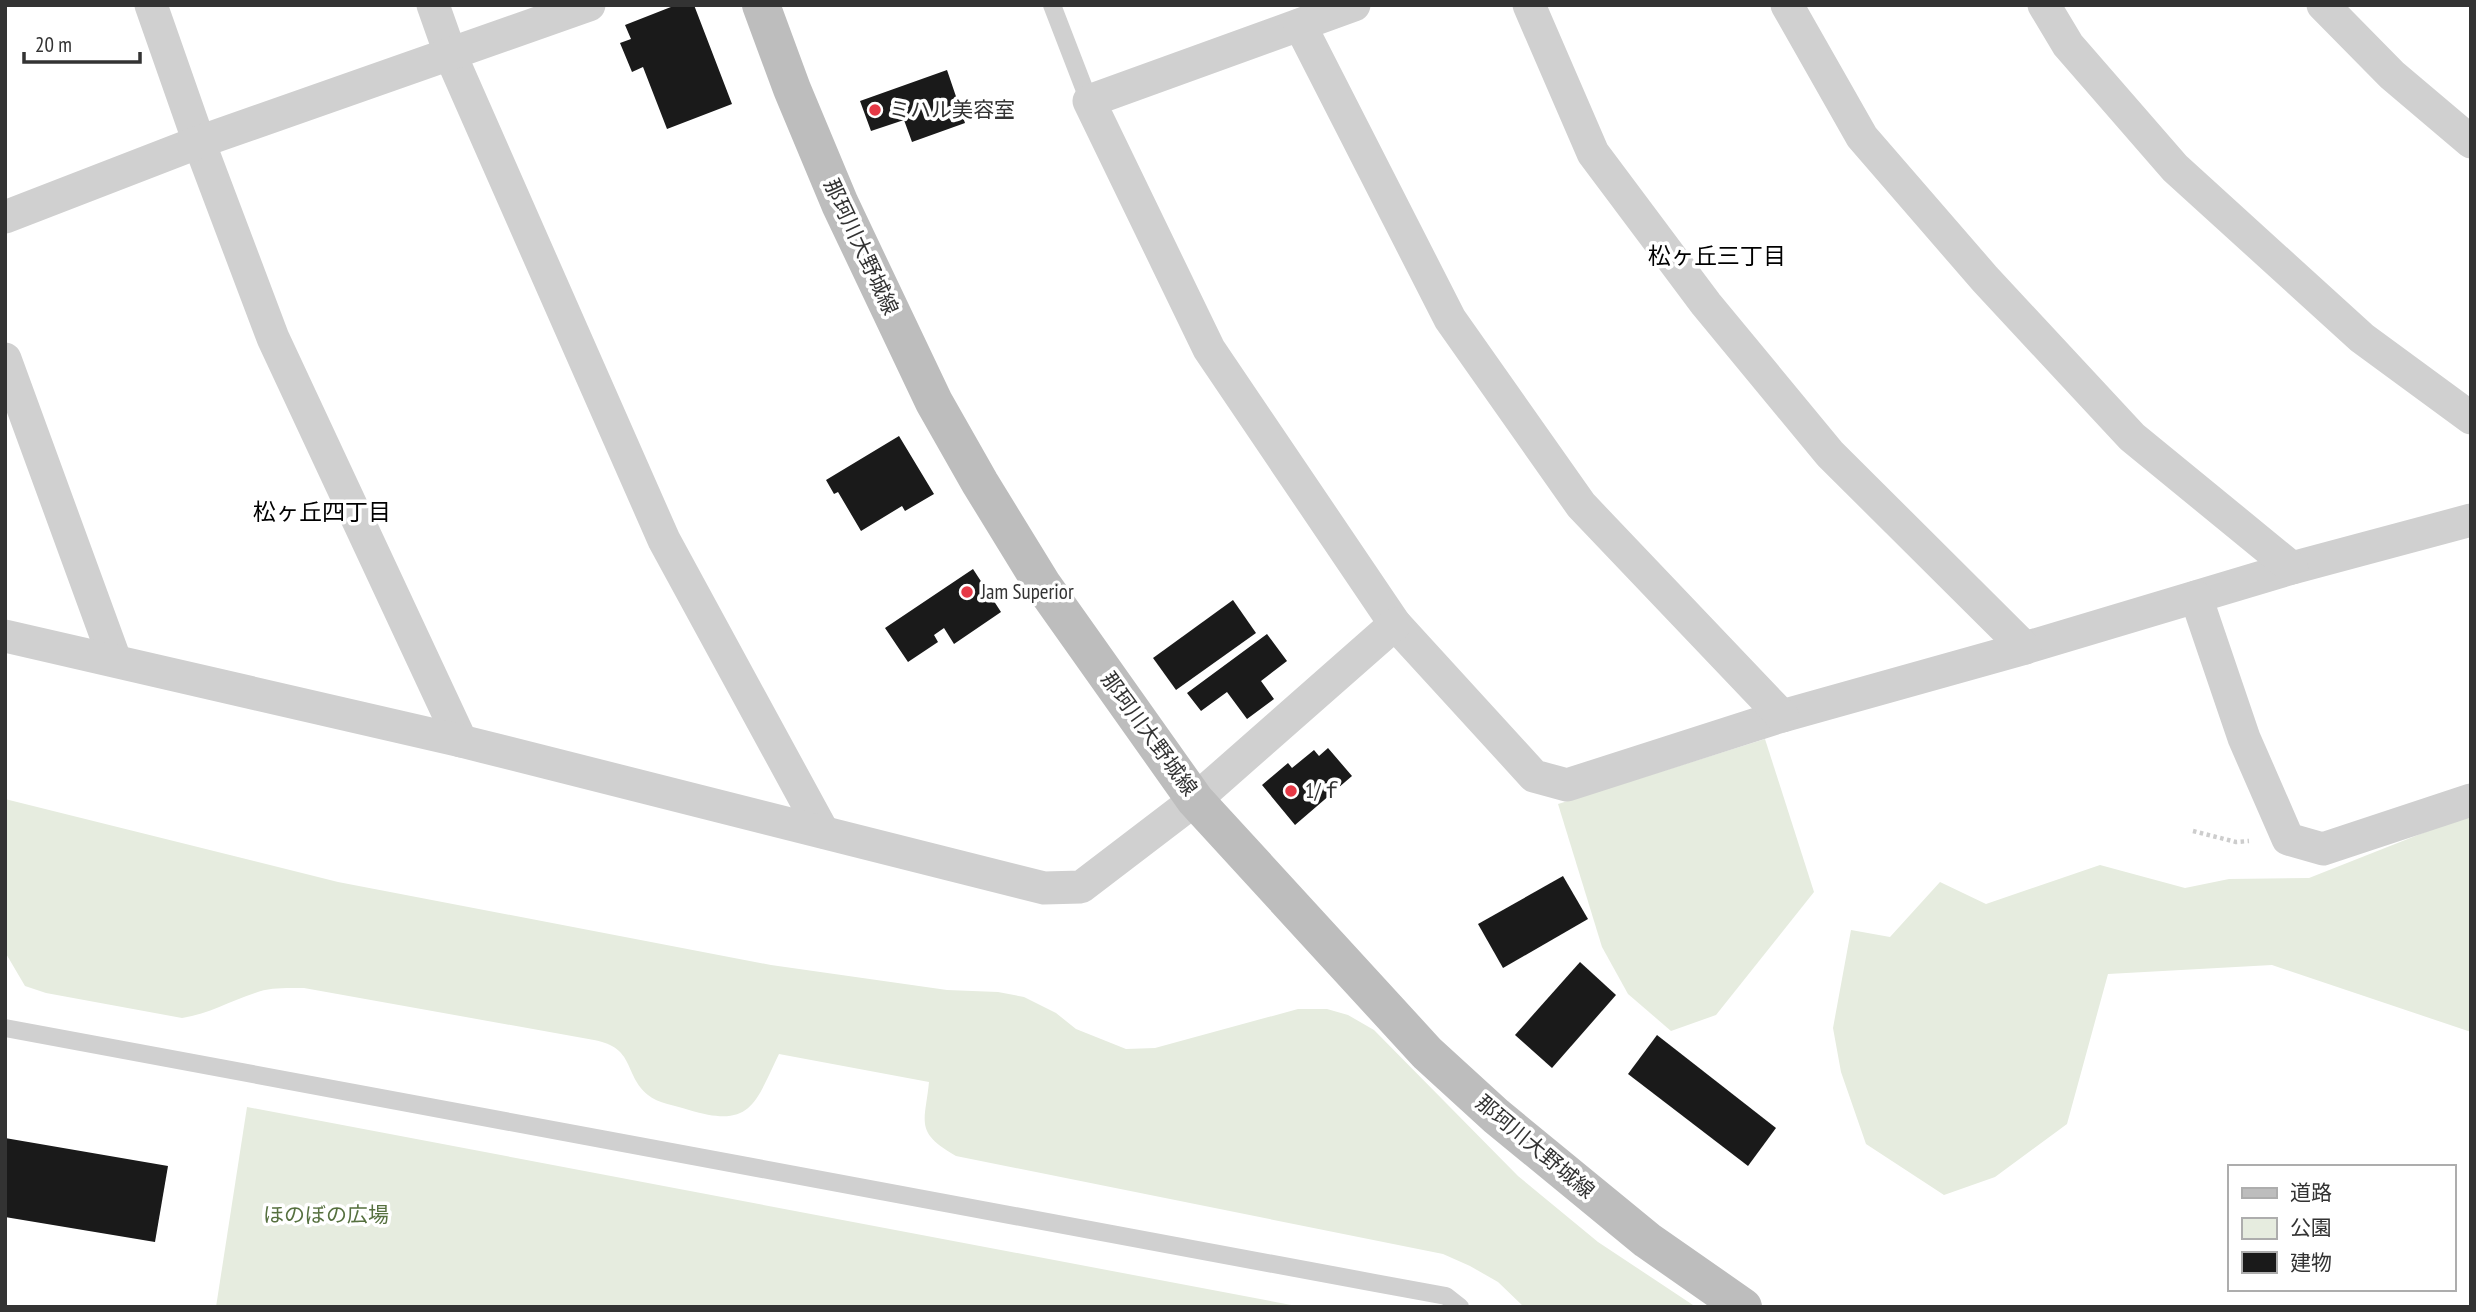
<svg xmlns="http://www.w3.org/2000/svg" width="2476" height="1312" font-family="'PT Sans Narrow','Noto Sans JP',sans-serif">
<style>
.green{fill:#e6ecdf}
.building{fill:#1a1a1a}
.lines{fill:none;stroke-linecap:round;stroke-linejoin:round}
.path{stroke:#cdcdcd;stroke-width:4.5;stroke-dasharray:3.5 3.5;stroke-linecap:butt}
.service{stroke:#d0d0d0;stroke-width:18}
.minor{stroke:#d0d0d0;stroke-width:33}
.secondary{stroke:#bdbdbd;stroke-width:38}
.poi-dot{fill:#e63946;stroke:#fff;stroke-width:2.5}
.labels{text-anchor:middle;stroke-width:7;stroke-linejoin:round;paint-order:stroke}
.poi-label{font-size:21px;fill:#333;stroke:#fff;text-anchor:start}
.street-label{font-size:21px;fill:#333;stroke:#fff}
.park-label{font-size:21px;fill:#56703f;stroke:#fff}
.neighbourhood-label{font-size:23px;fill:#000;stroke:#fff}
</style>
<rect width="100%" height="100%" fill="#fff"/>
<!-- green -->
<g class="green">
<path d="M1765,739L1814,892L1716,1015L1671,1031L1628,994L1602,947L1558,804Z"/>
<path d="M5,799L338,882L771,965L947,990L998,992L1024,997L1056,1013L1076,1029L1126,1049L1155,1048L1298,1009H1327L1348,1015L1374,1030L1518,1176L1598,1242L1696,1307H1524L1498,1282L1470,1266L1443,1254L956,1156C914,1132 925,1123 929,1082L779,1054C755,1103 752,1129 689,1110C677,1106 657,1103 648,1095C623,1074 636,1048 594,1040L304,988C287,988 270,987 255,993C230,1001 209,1014 182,1018L46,993L25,986L5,952Z"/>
<path d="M2471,814V1032L2272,965L2108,974L2067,1124L1995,1177L1944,1195L1866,1144L1841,1072L1833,1028L1851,930L1890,937L1940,882L1986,904L2100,865L2185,888L2229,879L2309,878Z"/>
<path d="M247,1107L1302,1307H216Z"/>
</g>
<!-- building -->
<g class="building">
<path d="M676,5H694L732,104L667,129L643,67L632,72L620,43L631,39L625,25Z"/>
<path d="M947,70L965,123L912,142L904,120L871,131L860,101Z"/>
<path d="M899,436L934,494L905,511L902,506L861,531L838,492L834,494L826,480Z"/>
<path d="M973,569L1001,612L954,644L944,628L934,635L938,642L908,662L885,628Z"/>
<path d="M1233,600L1256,633L1176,690L1153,658Z"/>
<path d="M1267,634L1287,661L1261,681L1274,699L1247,719L1227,692L1201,711L1187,693Z"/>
<path d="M1328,748L1352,776L1295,825L1262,785L1288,763L1292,768L1314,750L1319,756Z"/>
<path d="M1563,876L1588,919L1503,968L1478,924Z"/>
<path d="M1580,962L1616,995L1552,1068L1515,1035Z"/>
<path d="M1657,1035L1776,1128L1748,1166L1628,1074Z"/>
<path d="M5,1138L168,1166L155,1242L5,1217Z"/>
</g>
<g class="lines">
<!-- path -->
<path class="path" d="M2193,831L2236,842L2249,841"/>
<!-- service -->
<g class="service">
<path d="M1052,5L1089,101"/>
<path d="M5,1028L1375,1283L1446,1296L1460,1307"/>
</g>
<!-- minor -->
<g class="minor">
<path d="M151,5L199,142L273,338L461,741"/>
<path d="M433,5L451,56L664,540L823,832"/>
<path d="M1354,5L1089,101L1209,349L1395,624L1534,776L1567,785L1782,716L2025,648L2292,568L2471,520"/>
<path d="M1529,5L1593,153L1706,304L1830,454L2025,648"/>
<path d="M1787,5L1862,137L1985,279L2132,437L2292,568"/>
<path d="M2044,5L2068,45L2175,168L2362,338L2471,418"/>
<path d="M2323,5L2392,75L2471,142"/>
<path d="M1300,25L1450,319L1581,505L1782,716"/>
<path d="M5,217L199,142L589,5"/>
<path d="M5,359L115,660"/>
<path d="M2196,597L2244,738L2288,839L2323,849L2471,800"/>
<path d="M5,636L461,741L1044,888L1081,887L1195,800L1395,624"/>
</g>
<!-- secondary -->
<path class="secondary" d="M761,5L792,89L840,204L934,402L980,483L1042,584L1195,800L1427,1053L1496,1116L1647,1240L1743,1307"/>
</g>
<!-- markers -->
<g class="poi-dot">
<circle cx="875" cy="110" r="7"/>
<circle cx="967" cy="592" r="7"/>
<circle cx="1291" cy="791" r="7"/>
</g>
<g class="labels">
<!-- poi labels -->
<g class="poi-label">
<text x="889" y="117">ミハル美容室</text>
<text x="981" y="599">Jam Superior</text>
<text x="1305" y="798">1/ｆ</text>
</g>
<!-- street labels -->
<g class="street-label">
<text transform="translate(861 247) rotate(65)" y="7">那珂川大野城線</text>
<text transform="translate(1149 734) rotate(54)" y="7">那珂川大野城線</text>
<text transform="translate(1535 1147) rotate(40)" y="7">那珂川大野城線</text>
</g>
<!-- park labels -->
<g class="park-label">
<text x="326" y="1222">ほのぼの広場</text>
</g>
<!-- neighbourhood labels -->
<g class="neighbourhood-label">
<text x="1717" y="264">松ヶ丘三丁目</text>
<text x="322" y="520">松ヶ丘四丁目</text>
</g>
</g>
<!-- border -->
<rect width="2476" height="1312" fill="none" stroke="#333333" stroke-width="14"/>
<!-- legend -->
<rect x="2228" y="1165" width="228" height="126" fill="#ffffff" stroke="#adadad" stroke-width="2"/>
<rect x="2242" y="1188" width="35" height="10" fill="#bdbdbd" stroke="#adadad" stroke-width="2"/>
<text x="2290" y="1200" font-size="21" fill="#333333">道路</text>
<rect x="2242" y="1218" width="35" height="21" fill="#e6ecdf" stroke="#adadad" stroke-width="2"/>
<text x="2290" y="1235" font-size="21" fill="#333333">公園</text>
<rect x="2242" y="1252" width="35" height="21" fill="#1a1a1a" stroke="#adadad" stroke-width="2"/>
<text x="2290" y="1270" font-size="21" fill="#333333">建物</text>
<!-- scale -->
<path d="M24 52v10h116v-10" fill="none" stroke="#333333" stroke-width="3.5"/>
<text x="35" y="52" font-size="21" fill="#333333" stroke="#ffffff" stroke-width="5" paint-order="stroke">20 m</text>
</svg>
